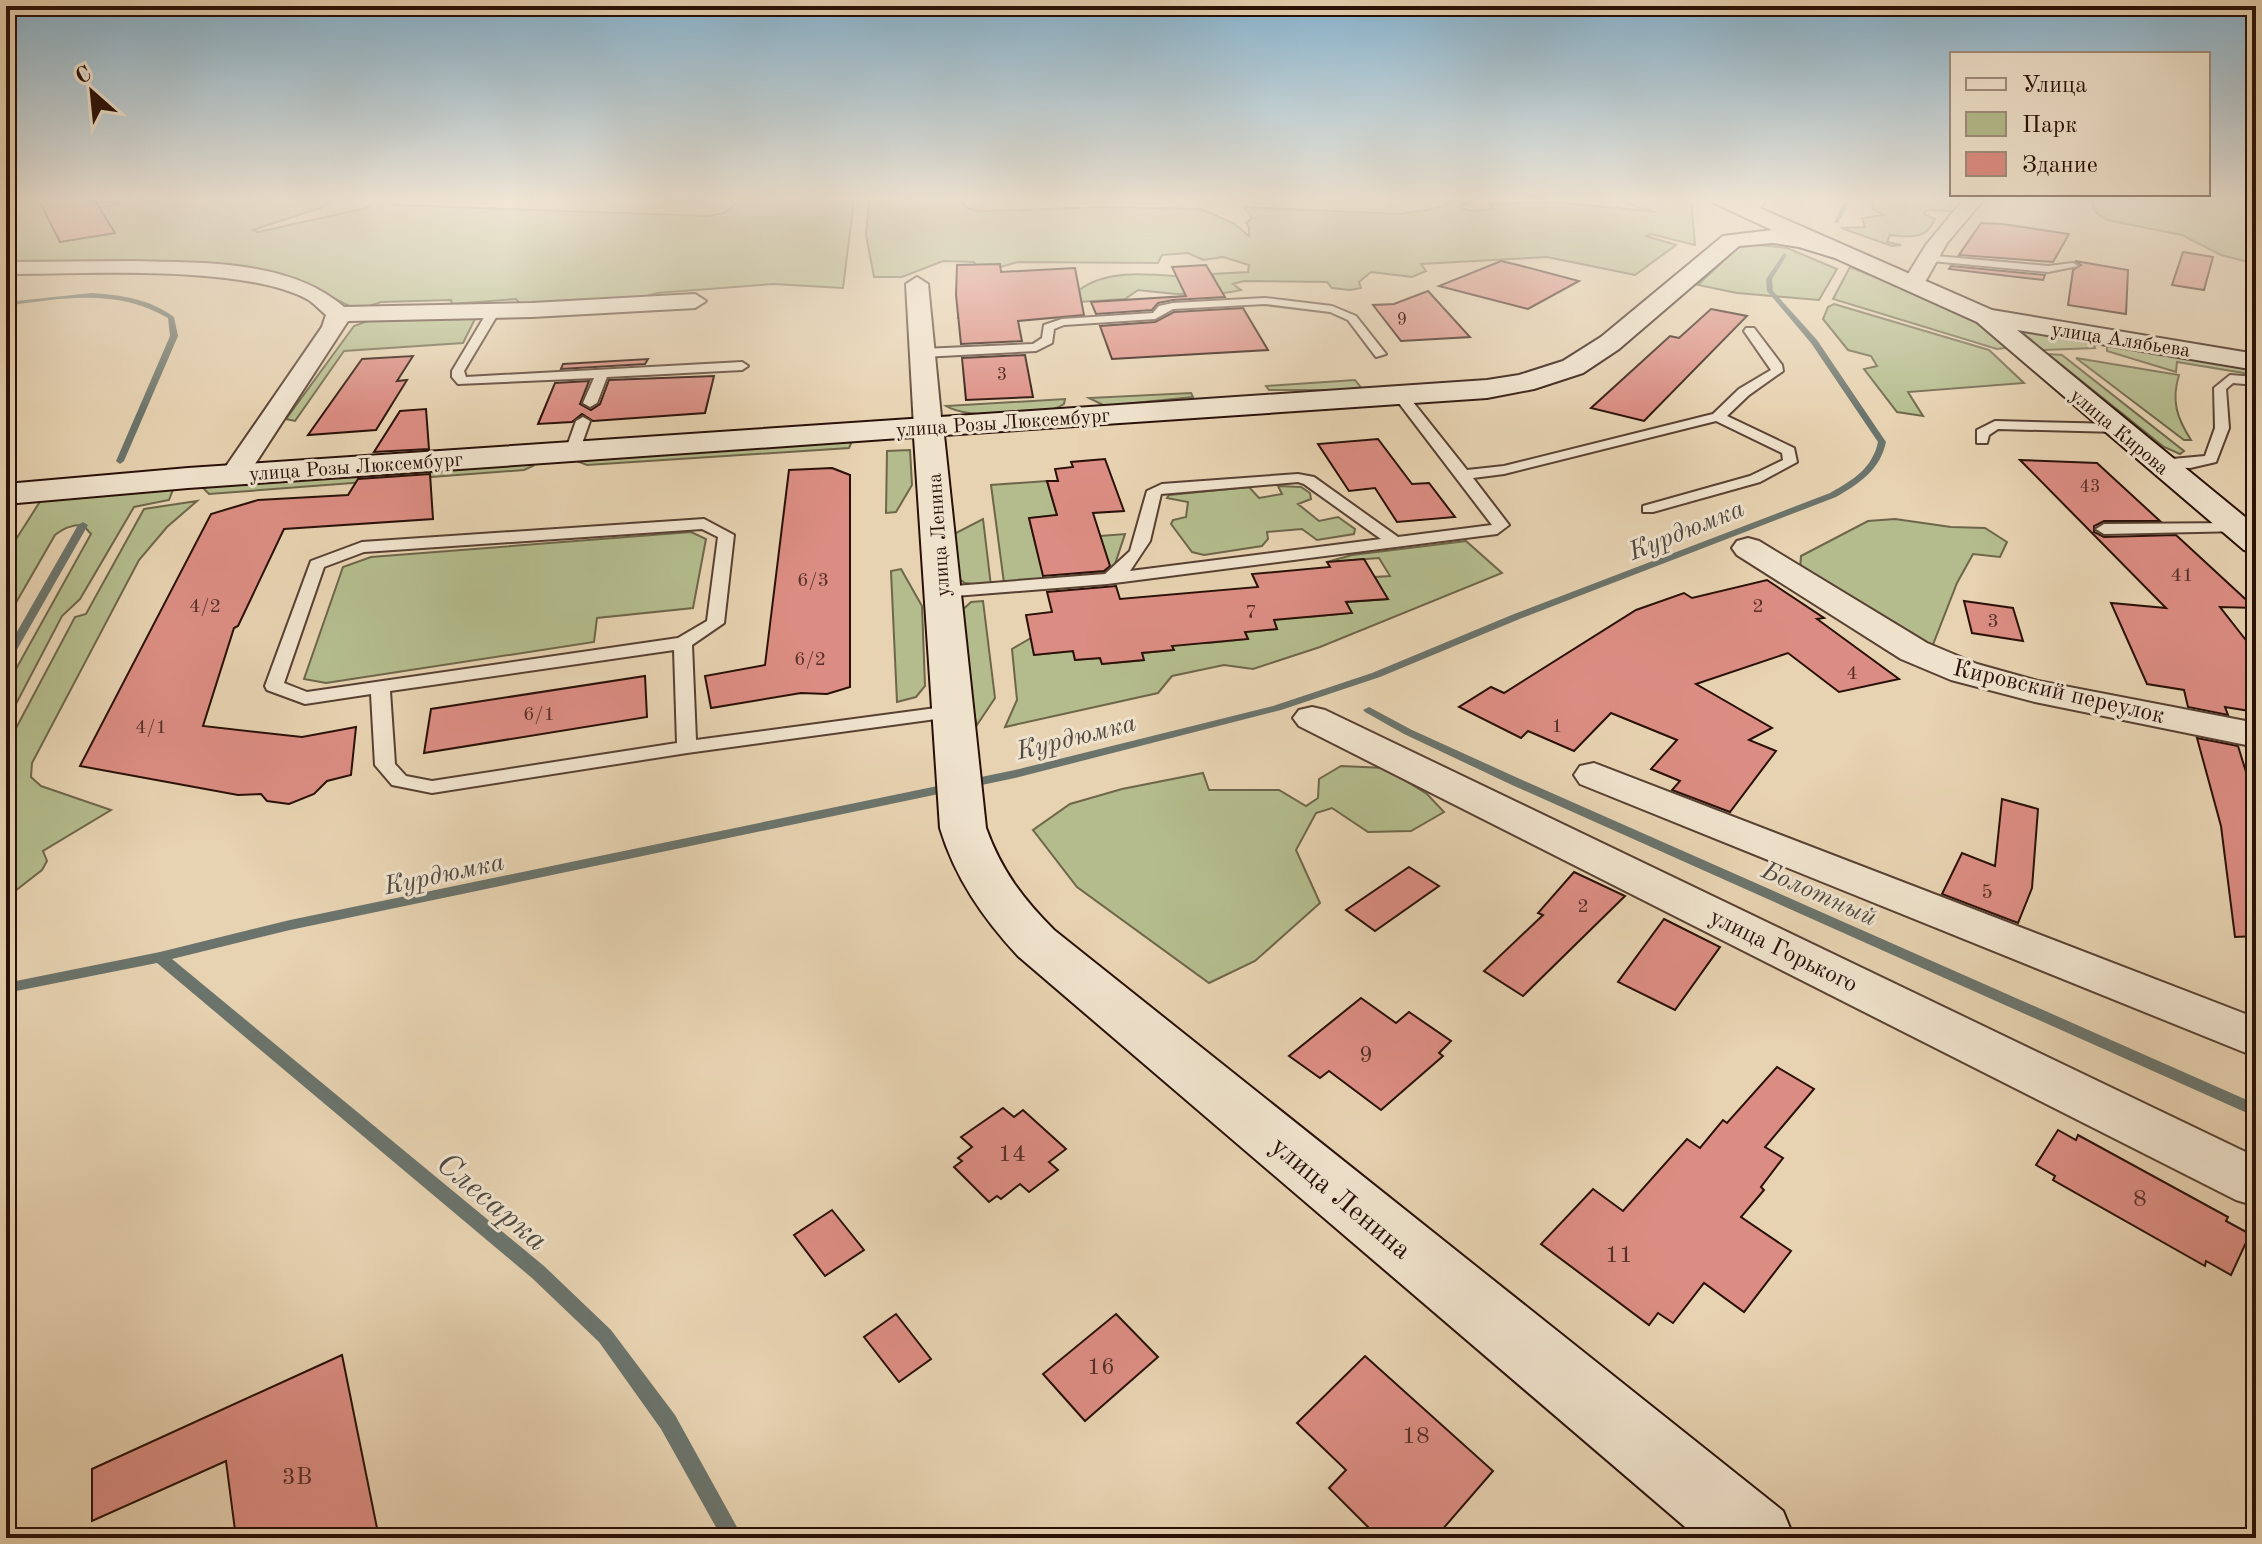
<svg xmlns="http://www.w3.org/2000/svg" width="2262" height="1544" font-family="'Old Standard TT',serif">
<style>
.green{fill:#b4bc8d;stroke:#6e664a;stroke-width:2}
.lines{fill:none;stroke-linecap:round;stroke-linejoin:round}
.stream{fill:#6b746c;fill-rule:evenodd}
.building{fill:#dc8d83;stroke:#291008;stroke-width:2}
.service-casing{stroke:#584032;stroke-width:4}
.minor-casing{stroke:#584032;stroke-width:4}
.secondary-casing{stroke:#291008;stroke-width:4}
.service{fill:#efe2cc;fill-rule:evenodd}
.minor{fill:#efe2cc;fill-rule:evenodd}
.secondary{fill:#efe2cc;fill-rule:evenodd}
.labels{text-anchor:middle;stroke-width:6;stroke-linejoin:round;paint-order:stroke}
.far-number-label{font-size:18px;fill:#562f27}
.far-street-label{font-size:20px;fill:#291008;stroke:#efe2cc}
.number-label{font-size:20px;fill:#562f27}
.street-label{font-size:24px;fill:#291008;stroke:#efe2cc}
.near-number-label{font-size:24px;fill:#562f27}
.water-label{font-size:26px;font-style:italic;fill:#504a42;stroke:#efe2cc}
.near-street-label{font-size:28px;fill:#291008;stroke:#efe2cc}
.near-water-label{font-size:32px;font-style:italic;fill:#504a42;stroke:#efe2cc}
</style>
<rect width="100%" height="100%" fill="#e7d2b1"/>
<filter id="stains"><feTurbulence type="fractalNoise" baseFrequency=".0025" numOctaves="4"/><feColorMatrix values="0 0 0 0 .2 0 0 0 0 .09 0 0 0 0 .02 0 0 0 .5 -.17"/></filter>
<radialGradient id="worn" r=".72"><stop offset=".6" stop-color="#630" stop-opacity="0"/><stop offset="1" stop-color="#630" stop-opacity=".3"/></radialGradient>
<!-- green -->
<g class="green">
<path d="M6,199H59L40,203L60,242L114,232L99,208L119,204L117,201L97,204L94,199H335L320,208L253,230L258,232L366,208L379,200L397,205L708,216L724,213L742,199H854L843,288L773,284L657,293L638,299L521,305L516,299L452,304L451,300L381,302L358,310L306,285L273,278L6,264Z"/>
<path d="M869,199H959L967,208L981,211L1106,207L1201,209L1235,224L1249,236V228L1246,223L1252,218L1244,207L1400,214L1438,208L1459,199H1479L1458,207L1471,211L1494,209L1488,204L1555,202L1656,212L1634,206L1621,199H1691L1695,245L1651,234L1646,236L1676,245L1635,275L1547,257L1421,264L1426,271L1412,277L1371,272L1359,282L1361,288L1350,290L1332,288L1327,282L1244,281L1233,284L1241,290C1206,298 1172,294 1138,290L1125,299L1016,306L1018,315L958,318L959,312L1079,290C1116,263 1171,279 1214,278L1212,274L1248,272L1249,265L1223,257L1203,260L1188,253L1162,255L1158,263L1018,262L976,274L978,269L974,262L943,261L902,277H874L866,235Z"/>
<path d="M1873,199H1963L1965,202L1951,211L1927,210L1924,214L1935,219C1926,240 1911,237 1890,235L1887,242L1901,245L1892,246L1841,228L1865,227L1862,218L1884,215L1873,209Z"/>
<path d="M2092,199H2256V264L2221,255L2182,235L2107,220C2097,214 2092,211 2092,199Z"/>
<path d="M1742,243L1787,248L1837,269L1819,300L1737,293L1698,285Z"/>
<path d="M1850,267C1886,282 1987,316 2006,348L1997,349L1833,299Z"/>
<path d="M1834,304L1989,350L2024,383L1908,392L1923,416L1897,412L1864,369L1877,366L1871,356L1848,350L1823,319L1828,307Z"/>
<path d="M469,316L475,319L463,343L344,351L295,421L286,419L354,326L376,318Z"/>
<path d="M2017,328L2092,339L2095,348L2043,350Z"/>
<path d="M2107,342L2256,367V375L2177,362L2176,372L2107,351Z"/>
<path d="M2048,354L2062,355L2184,451L2180,454L2164,447Z"/>
<path d="M2076,358L2179,375C2171,401 2177,418 2191,440H2184Z"/>
<path d="M1355,380L1363,390H1269L1266,386Z"/>
<path d="M1191,393L1193,397L1105,406L1089,398Z"/>
<path d="M1065,399L1064,404C1044,418 967,419 946,406Z"/>
<path d="M853,439L849,448L587,465L579,462L589,454Z"/>
<path d="M910,450L912,485L896,512L886,513L887,451Z"/>
<path d="M526,458L533,466L524,470L209,494L204,489L216,481Z"/>
<path d="M1047,481L1057,515L1029,518L1041,565L1100,536L1125,534L1114,567L1103,572L1004,583L991,485Z"/>
<path d="M1278,486L1301,487L1310,493L1311,499L1298,504L1319,521L1338,517L1355,529L1354,534L1317,540L1302,529L1267,532L1268,539L1262,546L1204,555L1192,552L1171,524L1173,520L1186,517L1188,502L1167,498L1169,495L1249,487L1259,498L1282,494Z"/>
<path d="M174,487L169,500L134,507L80,599L62,616L6,723V687L91,534L83,525C71,525 64,528 55,535L6,620V555L41,500Z"/>
<path d="M197,501L167,527L139,560L32,763L31,777L41,786L111,810L43,851L47,861L42,870L6,898V747L75,617L86,614L144,509Z"/>
<path d="M983,519L991,586L965,583L956,577L952,535Z"/>
<path d="M1895,519L1951,527L1985,528L2007,542L2000,557L1973,554L1957,583L1932,647L1800,570L1801,556L1868,521Z"/>
<path d="M691,532L706,539L693,608L597,618L594,642L326,683L304,679L343,567L371,557Z"/>
<path d="M1466,541L1502,573L1320,647L1253,669L1224,665L1172,676L1158,693L1005,727L1017,700L1012,649L1031,638L1034,655L1073,651L1075,660L1100,658L1102,664L1143,660L1142,653L1173,650L1170,638L1209,643L1248,639L1245,632L1277,629L1271,614L1305,611L1308,617L1351,613L1346,602L1387,599L1375,577L1390,576L1379,558L1327,562L1352,555Z"/>
<path d="M901,569L922,606L925,686L916,697L897,702L891,571Z"/>
<path d="M983,601L995,698L977,725L971,705L958,614L971,602Z"/>
<path d="M1341,766L1385,768L1427,794L1444,812L1411,831L1368,832L1332,808L1316,813L1296,850L1320,903L1255,961L1209,983L1077,887L1033,830L1070,804L1122,789L1203,773L1209,790H1279L1306,806L1318,798L1319,779Z"/>
</g>
<g class="lines">
<!-- stream -->
<g class="stream">
<path d="M1845,199H1851L1838,223H1834Z"/>
<path d="M1784,253L1787,255L1772,279L1773,291L1817,340L1886,442C1880,470 1860,483 1836,497L1522,618L1380,677L1281,710L1015,778L290,930L172,959L544,1266L611,1330L675,1415L743,1538H722L661,1429L599,1342L532,1278L157,963L6,993V983L160,952L290,920L1015,770L1273,706L1372,673L1514,614L1830,493C1853,480 1872,469 1878,442L1811,343L1767,291L1766,279Z"/>
<path d="M92,293C121,295 150,299 174,317L178,336L124,461L120,464L116,461L170,336L168,318C116,288 62,298 6,306V302Z"/>
<path d="M83,522L88,525L11,660L6,663V651L78,525Z"/>
<path d="M1369,707L1412,730L1520,779L2256,1104V1117L1512,785L1404,734L1365,712L1363,710Z"/>
</g>
</g>
<!-- building -->
<g class="building">
<path d="M38,199H94L115,233L60,242Z"/>
<path d="M1981,223L2003,224L2069,234L2053,262L1959,255Z"/>
<path d="M2183,252L2213,257L2204,290L2172,285Z"/>
<path d="M1501,261L1518,265L1579,281L1528,309L1439,286Z"/>
<path d="M2075,261L2128,270L2126,314L2068,305L2073,270L2081,265Z"/>
<path d="M1000,264L1001,272L1075,268L1084,315L1018,321L1022,341L961,344L956,295L957,265Z"/>
<path d="M1206,265L1225,297L1173,300L1158,303L1152,310L1096,314L1091,302L1186,296L1172,267Z"/>
<path d="M1951,266L2045,275L2043,280L1949,269Z"/>
<path d="M1428,291L1470,337L1401,341L1373,305L1394,304Z"/>
<path d="M1243,308L1268,350L1112,359L1100,326L1155,322L1174,312Z"/>
<path d="M1711,309L1747,316L1644,421L1591,408L1670,336L1679,338Z"/>
<path d="M1025,355L1033,397L966,400L962,358Z"/>
<path d="M413,356L397,381L407,380L376,430L308,435L362,359Z"/>
<path d="M648,359L645,364L561,369L563,364Z"/>
<path d="M714,376L705,413L593,421L582,414L572,422L538,424L555,383L589,381L580,404L591,410L600,404L609,380Z"/>
<path d="M426,409L429,449L374,452L400,411Z"/>
<path d="M1378,439L1412,484L1429,483L1455,517L1397,522L1375,488L1349,491L1318,444Z"/>
<path d="M1105,459L1124,511L1093,513L1110,566L1104,571L1043,576L1029,518L1057,515L1047,481H1058L1055,469L1073,467L1071,462Z"/>
<path d="M2020,460L2097,463L2160,521H2104L2094,526V532L2104,537L2176,535L2255,608L2220,607L2256,653V712L2225,707L2228,715L2188,707L2184,690L2147,684L2111,603L2166,608Z"/>
<path d="M832,468L850,475V687L827,694L801,693L711,708L705,676L765,665L789,470Z"/>
<path d="M430,474L433,519L284,529L238,626L234,628L203,726L302,737L356,727L351,775L327,781L314,794L289,804L267,801L261,794L238,795L80,766L211,514L258,500L348,495L358,479Z"/>
<path d="M1364,559L1388,599L1346,602L1352,613L1274,620L1277,629L1245,632L1248,639L1172,646L1174,650L1142,653L1144,660L1102,664L1100,658L1075,660L1073,651L1034,655L1026,615L1052,612L1047,592L1116,586L1120,599L1258,587L1252,574L1330,567L1327,562Z"/>
<path d="M1767,580L1824,618L1817,619L1899,679L1839,692L1788,653L1696,684L1772,728L1749,740L1776,751L1730,812L1672,790L1680,781L1651,769L1677,740L1611,713L1574,751L1528,731L1521,738L1459,707L1491,687L1504,693L1636,610L1684,593L1692,598Z"/>
<path d="M1964,601L2013,608L2023,641L1972,633Z"/>
<path d="M645,676L647,717L424,753L431,709Z"/>
<path d="M2197,738L2238,746L2256,804V936L2235,937L2221,826Z"/>
<path d="M2002,799L2038,809L2032,888L2018,923L1942,894L1962,853L1995,866Z"/>
<path d="M1409,867L1439,886L1375,931L1346,910Z"/>
<path d="M1574,872L1625,896L1523,996L1484,971L1543,915L1538,913Z"/>
<path d="M1664,919L1720,947L1675,1010L1618,982Z"/>
<path d="M1361,998L1396,1023L1409,1012L1451,1041L1439,1053L1443,1056L1381,1110L1329,1071L1320,1078L1289,1056Z"/>
<path d="M1777,1067L1814,1089L1765,1147L1783,1158L1761,1187L1764,1190L1741,1217L1791,1251L1744,1312L1704,1283L1673,1323L1658,1313L1649,1325L1541,1244L1593,1189L1623,1211L1687,1139L1700,1148L1723,1120L1727,1123Z"/>
<path d="M1003,1108L1014,1117L1023,1110L1066,1149L1049,1162L1058,1170L1029,1192L1020,1184L1001,1199L997,1196L989,1202L954,1167L962,1161L958,1158L972,1147L961,1137Z"/>
<path d="M2058,1130L2076,1140L2078,1135L2228,1217L2226,1221L2250,1234L2231,1275L2206,1261L2205,1266L2053,1180L2055,1176L2036,1165Z"/>
<path d="M832,1210L864,1250L825,1276L794,1235Z"/>
<path d="M896,1314L931,1359L899,1382L864,1337Z"/>
<path d="M1116,1314L1158,1357L1085,1421L1043,1374Z"/>
<path d="M342,1355L379,1538H236L226,1461L92,1521V1469Z"/>
<path d="M1365,1356L1493,1471L1435,1538H1379L1329,1488L1346,1470L1297,1423Z"/>
</g>
<g class="lines">
<!-- service casing -->
<g class="service-casing">
<g id="service">
<path d="M1925,255L2048,266L2073,263L2078,266L2048,272L1921,260L1920,258Z"/>
<path d="M1265,298L1332,306L1356,316L1386,354L1376,357L1348,320L1330,312L1265,304L1173,309L1155,319L1064,325L1054,329L1052,343L1036,351L922,357L916,353L922,349L1033,344L1042,338L1044,325L1062,319L1153,313L1159,306L1173,303Z"/>
<path d="M495,306L501,309L464,371L466,377L742,362L748,366L742,370L607,377L597,403L590,407L583,403L594,378L458,384L452,377V371L489,309Z"/>
<path d="M1746,328H1754L1782,365L1783,371L1749,395L1727,416L1794,448L1797,462L1760,482L1653,512H1643V506L1750,476L1783,460L1782,453L1716,421L1504,474L1473,478L1509,525L1497,534L1107,584L942,597L934,592L942,587L1105,574L1130,551L1147,491L1162,484L1298,474L1314,477L1398,537L1492,525L1395,398V392H1405L1467,470L1504,466L1713,414L1739,389L1771,370L1744,331ZM1298,482L1304,484L1381,539L1130,571L1150,541L1161,494Z"/>
<path d="M2230,375L2256,377V385L2233,383L2226,389L2229,428L2216,462L2190,468L2156,467L2154,464L2161,460L2205,456L2215,428L2214,388Z"/>
<path d="M583,417L590,421L579,452L567,455L565,452L576,421Z"/>
<path d="M1995,421L2117,424L2124,428L2117,432L1998,429L1989,435L1987,443H1977V430Z"/>
<path d="M704,519L734,535L724,623L692,645L696,740L951,706L960,712L958,716L687,753L432,793L392,785L375,765L371,694L305,704L267,690L265,686L311,561L362,542ZM702,529L718,537L707,621L678,638L307,692L284,683L324,567L364,552ZM674,650L677,743L432,781L406,776L395,764L390,691Z"/>
<path d="M2238,523L2246,528L2243,531L2104,534L2096,529L2104,524Z"/>
</g>
</g>
<!-- minor casing -->
<g class="minor-casing">
<g id="minor">
<path d="M1748,199H1767L1755,215L1748,217L1738,211Z"/>
<path d="M1964,199H1984L1947,243L1921,289H1905L1902,284L1926,245Z"/>
<path d="M131,261C200,263 289,259 344,307L532,303L695,294L706,301L695,308L532,317L348,321L244,481L234,484L224,481L220,475L322,327L326,315C320,310 314,303 307,299C241,264 83,274 6,274V262Z"/>
<path d="M917,277L928,284L942,427L938,433H918L914,427L906,284Z"/>
<path d="M1748,538L1759,541L1927,643L1977,664L2038,681L2256,723V747L2035,702L1951,680L1901,659L1737,555L1732,548L1737,541Z"/>
<path d="M1312,707L1325,710L2256,1157V1206L2236,1200L1299,726L1293,718L1299,710Z"/>
<path d="M1594,763L2256,1018V1057L1580,784L1574,775L1580,766Z"/>
</g>
</g>
<!-- secondary casing -->
<g class="secondary-casing">
<path id="secondary" d="M1711,199H1739L1992,310L2256,354V370L2017,330L2256,526V553L2244,550L1977,322L1835,258L1799,247L1773,243L1739,246L1619,349L1583,373L1534,389L1487,398L944,435L986,828C1001,870 1023,899 1054,930L1783,1511L1794,1538H1698L1018,956C983,918 955,878 940,828L914,437L188,488L6,504V484L188,468L1487,380L1519,375L1563,361L1601,337L1723,236L1772,230L1714,203Z"/>
</g>
<!-- service -->
<use href="#service" class="service"/>
<!-- minor -->
<use href="#minor" class="minor"/>
<!-- secondary -->
<use href="#secondary" class="secondary"/>
</g>
<!-- sky -->
<linearGradient id="sky" x2="0" y2="1"><stop stop-color="#87b5d1"/><stop offset="0.48" stop-color="#f4ebdc"/><stop offset="1" stop-color="#f4ebdc" stop-opacity="0"/></linearGradient>
<rect width="2262" height="415" fill="url(#sky)"/>
<g class="labels">
<!-- far-number labels -->
<g class="far-number-label">
<text x="1402" y="325">9</text>
<text x="1002" y="380">3</text>
<text x="2090" y="492">43</text>
</g>
<!-- far-street labels -->
<g class="far-street-label">
<text transform="translate(2121 339) rotate(9)" y="7">улица Алябьева</text>
<text transform="translate(1003 422) rotate(-4)" y="7">улица Розы Люксембург</text>
<text transform="translate(2120 431) rotate(40)" y="7">улица Кирова</text>
<text transform="translate(356 466) rotate(-4)" y="7">улица Розы Люксембург</text>
<text transform="translate(938 535) rotate(-94)" y="7">улица Ленина</text>
</g>
<!-- number labels -->
<g class="number-label">
<text x="2182" y="581">41</text>
<text x="813" y="586">6/3</text>
<text x="205" y="612">4/2</text>
<text x="1758" y="612">2</text>
<text x="1251" y="618">7</text>
<text x="1993" y="627">3</text>
<text x="810" y="665">6/2</text>
<text x="1852" y="679">4</text>
<text x="539" y="720">6/1</text>
<text x="1557" y="732">1</text>
<text x="151" y="733">4/1</text>
<text x="1987" y="898">5</text>
<text x="1583" y="912">2</text>
</g>
<!-- street labels -->
<g class="street-label">
<text transform="translate(2059 691) rotate(13)" y="8">Кировский переулок</text>
<text transform="translate(1784 950) rotate(26)" y="8">улица Горького</text>
</g>
<!-- near-number labels -->
<g class="near-number-label">
<text x="1366" y="1062">9</text>
<text x="1012" y="1161">14</text>
<text x="2140" y="1206">8</text>
<text x="1619" y="1262">11</text>
<text x="1101" y="1374">16</text>
<text x="1416" y="1443">18</text>
<text x="297" y="1484">3В</text>
</g>
<!-- water labels -->
<g class="water-label">
<text transform="translate(1686 529) rotate(-22)" y="9">Курдюмка</text>
<text transform="translate(1076 736) rotate(-14)" y="9">Курдюмка</text>
<text transform="translate(444 873) rotate(-12)" y="9">Курдюмка</text>
<text transform="translate(1820 893) rotate(24)" y="9">Болотный</text>
</g>
<!-- near-street labels -->
<g class="near-street-label">
<text transform="translate(1342 1197) rotate(40)" y="10">улица Ленина</text>
</g>
<!-- near-water labels -->
<g class="near-water-label">
<text transform="translate(493 1201) rotate(40)" y="11">Слесарка</text>
</g>
</g>
<!-- margin -->
<rect width="2262" height="1544" fill="none" stroke="#e7d2b1" stroke-width="32"/>
<rect x="8" y="8" width="2246" height="1528" fill="none" stroke="#291008" stroke-width="4"/>
<rect x="16" y="16" width="2230" height="1512" fill="none" stroke="#291008" stroke-width="2"/>
<!-- legend -->
<rect x="1950" y="52" width="260" height="144" fill="#efe2cc" stroke="#a08e7e" stroke-width="2"/>
<rect x="1966" y="78" width="40" height="12" fill="#efe2cc" stroke="#a08e7e" stroke-width="2"/>
<text x="2022" y="92" font-size="24" fill="#291008">Улица</text>
<rect x="1966" y="112" width="40" height="24" fill="#b4bc8d" stroke="#a08e7e" stroke-width="2"/>
<text x="2022" y="132" font-size="24" fill="#291008">Парк</text>
<rect x="1966" y="152" width="40" height="24" fill="#dc8d83" stroke="#a08e7e" stroke-width="2"/>
<text x="2022" y="172" font-size="24" fill="#291008">Здание</text>
<!-- north arrow -->
<g transform="translate(92 92) rotate(333)" stroke="#efe2cc" stroke-width="6" paint-order="stroke">
<path d="M0-6L14 30L0 20L-14 30Z" fill="#291008"/>
<text y="-12" font-size="22" font-weight="bold" text-anchor="middle" fill="#291008">С</text>
</g>
<rect width="100%" height="100%" filter="url(#stains)"/>
<rect width="100%" height="100%" fill="url(#worn)"/>
</svg>
